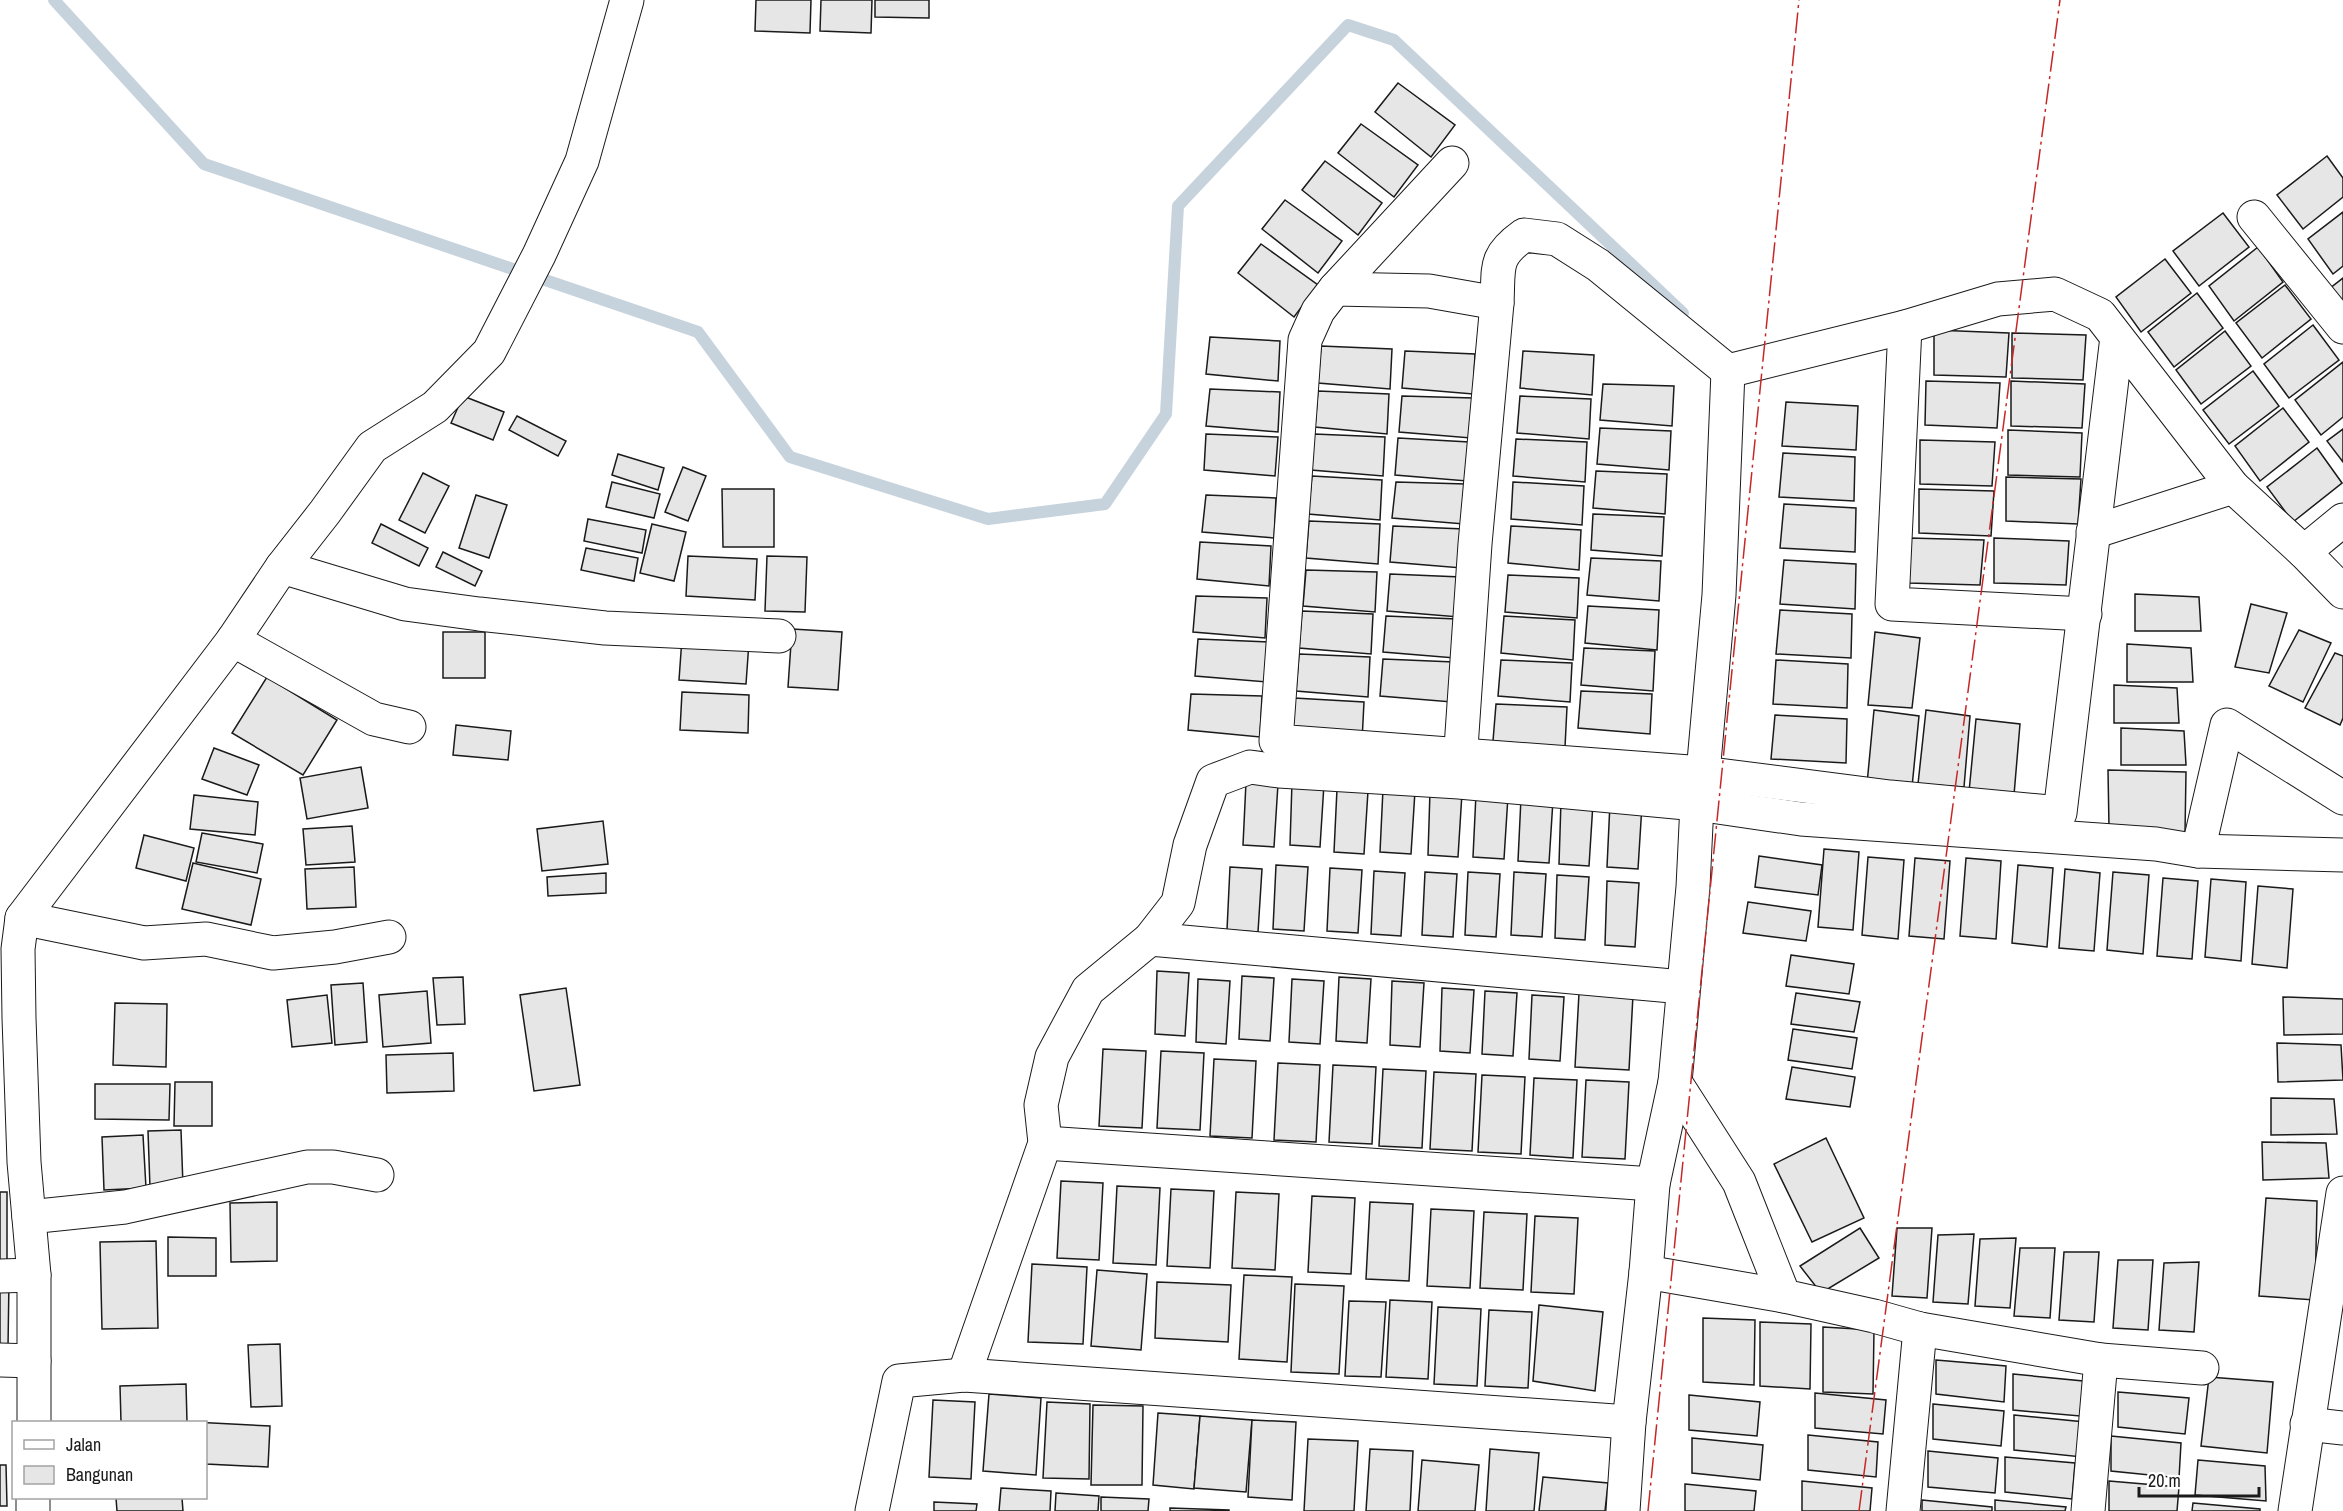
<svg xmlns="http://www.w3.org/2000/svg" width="2343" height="1511" font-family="'Archivo Narrow',sans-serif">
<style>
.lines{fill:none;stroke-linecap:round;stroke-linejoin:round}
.stream{stroke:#c6d2dc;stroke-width:12}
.building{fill:#e6e6e6;stroke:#1a1a1a;stroke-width:1.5}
.minor-casing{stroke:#1a1a1a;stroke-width:35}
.minor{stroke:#fff;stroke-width:33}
.power{stroke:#c62828;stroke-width:1.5;stroke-dasharray:21 4.5 3 4.5;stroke-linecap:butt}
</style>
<rect width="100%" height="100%" fill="#fff"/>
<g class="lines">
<!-- stream -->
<path class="stream" d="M54,0L204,164L698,332L790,457L988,519L1105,504L1166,414L1178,206L1348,25L1394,40L1683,313"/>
</g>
<!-- building -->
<g class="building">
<path d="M756,0H811L810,33L755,31Z"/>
<path d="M821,0H872L871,33L820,31Z"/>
<path d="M875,0H929V18L875,17Z"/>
<path d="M1398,83L1455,125L1431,157L1375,112Z"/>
<path d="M1361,124L1418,165L1394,197L1338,153Z"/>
<path d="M2327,156L2343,178V197L2303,229L2277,195Z"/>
<path d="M1325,161L1382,203L1358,235L1302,190Z"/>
<path d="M1285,200L1342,241L1318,273L1262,229Z"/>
<path d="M2343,212V266L2333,274L2308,239Z"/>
<path d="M2223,213L2249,247L2199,286L2173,251Z"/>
<path d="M1261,244L1318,285L1294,317L1238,273Z"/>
<path d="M2258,247L2283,282L2234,321L2209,286Z"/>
<path d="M2165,259L2191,293L2141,332L2116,297Z"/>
<path d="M2343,278V309L2329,289Z"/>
<path d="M2285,285L2311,319L2262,358L2236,323Z"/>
<path d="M2197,293L2223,328L2174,367L2148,332Z"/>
<path d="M2313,325L2339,360L2289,398L2264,364Z"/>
<path d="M1934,330L2009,333L2006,377L1934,375Z"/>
<path d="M2225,331L2251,366L2201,404L2176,370Z"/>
<path d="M2012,333L2086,335L2083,380L2012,378Z"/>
<path d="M1210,337L1280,341L1278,381L1206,374Z"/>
<path d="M1321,346L1392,349L1390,389L1318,383Z"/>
<path d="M1405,351L1475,354L1473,394L1402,388Z"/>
<path d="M1523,351L1594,355L1592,395L1520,388Z"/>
<path d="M2343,362V417L2321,435L2295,400Z"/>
<path d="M2253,371L2279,406L2229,444L2203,410Z"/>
<path d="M1926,381L2000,383L1997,428L1925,425Z"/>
<path d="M2011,381L2085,384L2082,428L2011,426Z"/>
<path d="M1603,384L1674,386L1672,426L1600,420Z"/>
<path d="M1210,389L1280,392L1278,432L1206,426Z"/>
<path d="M1318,391L1389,394L1387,434L1315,427Z"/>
<path d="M463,396L504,412L493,440L451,423Z"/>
<path d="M1402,396L1473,398L1471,438L1399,432Z"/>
<path d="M1520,396L1591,399L1589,439L1517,433Z"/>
<path d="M1786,402L1858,406L1856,450L1782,446Z"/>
<path d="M2283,408L2309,442L2260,481L2235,446Z"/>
<path d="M517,416L566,441L558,456L509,430Z"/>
<path d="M1600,428L1671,431L1669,470L1597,464Z"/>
<path d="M2343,429V462L2327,441Z"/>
<path d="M2008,430L2082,433L2080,477L2008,475Z"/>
<path d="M1206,434L1278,437L1275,476L1204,470Z"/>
<path d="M1314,434L1385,437L1383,476L1311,470Z"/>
<path d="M1398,438L1469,442L1467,481L1395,475Z"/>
<path d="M1516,439L1587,442L1585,482L1513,476Z"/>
<path d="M1920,440L1995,442L1992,486L1920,484Z"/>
<path d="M2317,448L2342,483L2293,522L2267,487Z"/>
<path d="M1783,453L1855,457L1854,501L1779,497Z"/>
<path d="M618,454L664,468L658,490L612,475Z"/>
<path d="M683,467L706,476L688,521L665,512Z"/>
<path d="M1596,471L1667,474L1665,514L1593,508Z"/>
<path d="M423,473L449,486L425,533L399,520Z"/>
<path d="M1312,476L1382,480L1380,520L1308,514Z"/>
<path d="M2006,477L2081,479L2078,524L2006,521Z"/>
<path d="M612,482L660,494L654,518L606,507Z"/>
<path d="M1396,482L1466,484L1464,524L1392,518Z"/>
<path d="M1513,482L1584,486L1582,525L1511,519Z"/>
<path d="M722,489H774V547H723Z"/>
<path d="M1919,489L1994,491L1991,536L1919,533Z"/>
<path d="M476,495L507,505L489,558L459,548Z"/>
<path d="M1206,495L1276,498L1274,538L1202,532Z"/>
<path d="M1784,504L1856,508L1855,552L1780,548Z"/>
<path d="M1593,514L1664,517L1662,556L1591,550Z"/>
<path d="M588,519L646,530L642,553L584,541Z"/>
<path d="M1309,521L1380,524L1378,564L1306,558Z"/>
<path d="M381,524L428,548L419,566L372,543Z"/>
<path d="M652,524L686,532L674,581L640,573Z"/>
<path d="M1393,526L1464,529L1462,568L1390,562Z"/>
<path d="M1511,526L1581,530L1579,570L1508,563Z"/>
<path d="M1909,538L1984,540L1980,585L1908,583Z"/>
<path d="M1994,538L2069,541L2066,585L1994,583Z"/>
<path d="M1200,542L1271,546L1269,586L1197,579Z"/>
<path d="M586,548L638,558L634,581L581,570Z"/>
<path d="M443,552L482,571L475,586L436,567Z"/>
<path d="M688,556L757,559L755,600L686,596Z"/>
<path d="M767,556L807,557L805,612L765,611Z"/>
<path d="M1591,558L1661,561L1659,601L1587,595Z"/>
<path d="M1784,560L1856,564L1855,609L1780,604Z"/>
<path d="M1306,570L1377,572L1375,612L1303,606Z"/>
<path d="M1390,574L1461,577L1459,617L1387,611Z"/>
<path d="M1508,575L1579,578L1577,618L1505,612Z"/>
<path d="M2135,594L2199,597L2201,631H2135Z"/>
<path d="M1196,596L1267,598L1265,638L1193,632Z"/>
<path d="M2251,604L2287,613L2269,673L2235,667Z"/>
<path d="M1588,606L1659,610L1657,650L1585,643Z"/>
<path d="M1780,610L1852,614L1851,658L1776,654Z"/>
<path d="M1302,611L1373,614L1371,654L1299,648Z"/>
<path d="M1386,616L1457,619L1455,658L1383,652Z"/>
<path d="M1504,616L1575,620L1573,660L1501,653Z"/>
<path d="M792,629L842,632L838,690L788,687Z"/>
<path d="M2299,630L2331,643L2303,702L2269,686Z"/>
<rect x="443" y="632" width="42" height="46"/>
<path d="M1875,632L1920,638L1912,708L1868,705Z"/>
<path d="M682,638L749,642L746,684L679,680Z"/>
<path d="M1198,639L1269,642L1267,682L1195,676Z"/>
<path d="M2127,644L2191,648L2193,682H2127Z"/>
<path d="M1584,648L1655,651L1653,691L1581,685Z"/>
<path d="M2335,653L2343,656V718L2340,725L2305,708Z"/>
<path d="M1299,654L1370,657L1368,697L1296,691Z"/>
<path d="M1383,659L1454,662L1452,702L1380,696Z"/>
<path d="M1501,660L1572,663L1570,702L1498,696Z"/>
<path d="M1776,660L1848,664L1847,708L1773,704Z"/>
<path d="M267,677L337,720L303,775L232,733Z"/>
<path d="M2114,685L2177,688L2179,723H2114Z"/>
<path d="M1581,691L1652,694L1650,734L1578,728Z"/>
<path d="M682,692L749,695L748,733L680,730Z"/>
<path d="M1191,694L1262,696L1260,737L1188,730Z"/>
<path d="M1294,698L1364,702L1362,741L1291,735Z"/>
<path d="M1496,704L1567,707L1565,747L1493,741Z"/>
<path d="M1874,710L1919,716L1912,787L1867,784Z"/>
<path d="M1926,710L1970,716L1964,787L1918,784Z"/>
<path d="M1775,715L1847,719L1846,763L1771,759Z"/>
<path d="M1976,719L2020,724L2014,795L1969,792Z"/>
<path d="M456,725L511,731L508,760L453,755Z"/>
<path d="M2121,728L2184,731L2186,765H2121Z"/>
<path d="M214,748L259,765L247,795L202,779Z"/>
<path d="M361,767L368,808L307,819L300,778Z"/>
<path d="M2108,770L2186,772L2185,833L2109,827Z"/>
<path d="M1246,782L1278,784L1274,847L1243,845Z"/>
<path d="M1292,782L1324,784L1320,847L1290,845Z"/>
<path d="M1337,789L1368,791L1364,854L1334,852Z"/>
<path d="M1383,789L1415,791L1411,854L1380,852Z"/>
<path d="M1430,791L1462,793L1458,857L1428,855Z"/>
<path d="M1476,794L1508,796L1504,859L1473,857Z"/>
<path d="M194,795L258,802L255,835L190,829Z"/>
<path d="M1521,798L1553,800L1549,863L1518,861Z"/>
<path d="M1561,801L1593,803L1589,866L1559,864Z"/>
<path d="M1610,803L1642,805L1638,869L1607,867Z"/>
<path d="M603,821L608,864L542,871L537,829Z"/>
<path d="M352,826L355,862L306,865L303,829Z"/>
<path d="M202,833L263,844L257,873L196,862Z"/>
<path d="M144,835L194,848L186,881L136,868Z"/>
<path d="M1824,849L1859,852L1853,930L1818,927Z"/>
<path d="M1759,856L1822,865L1818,895L1755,887Z"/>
<path d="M1868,857L1904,860L1898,939L1862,935Z"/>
<path d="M1915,858L1950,861L1944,939L1909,936Z"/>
<path d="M1966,858L2001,861L1996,939L1960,936Z"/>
<path d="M193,863L261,879L251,925L182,909Z"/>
<path d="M1276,865L1308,867L1304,931L1273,929Z"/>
<path d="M2018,865L2053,868L2047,947L2012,943Z"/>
<path d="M354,867L356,907L307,909L305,869Z"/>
<path d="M1230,867L1262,869L1258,932L1227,930Z"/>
<path d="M1330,868L1362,870L1358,933L1327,931Z"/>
<path d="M2065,869L2100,873L2094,951L2059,948Z"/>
<path d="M1374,871L1405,873L1401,936L1371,934Z"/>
<path d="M1425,872L1457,874L1453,937L1422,935Z"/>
<path d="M1468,872L1500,874L1496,937L1465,935Z"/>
<path d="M1514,872L1546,874L1542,937L1511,935Z"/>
<path d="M2113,872L2149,875L2143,954L2107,950Z"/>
<path d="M606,873V893L548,896L547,877Z"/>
<path d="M1557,875L1589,877L1585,940L1555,938Z"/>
<path d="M2163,878L2198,881L2192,959L2157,956Z"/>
<path d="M2211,879L2246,882L2241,961L2205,957Z"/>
<path d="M1607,881L1639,883L1635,947L1605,945Z"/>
<path d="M2258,886L2293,889L2287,968L2252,964Z"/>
<path d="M1748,902L1811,911L1806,941L1743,933Z"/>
<path d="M1791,955L1854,964L1849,994L1786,986Z"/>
<path d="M1157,971L1189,973L1185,1036L1155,1034Z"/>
<path d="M1242,976L1274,978L1270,1041L1239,1039Z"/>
<path d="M463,977L465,1024L437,1025L433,978Z"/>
<path d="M1339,977L1371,979L1367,1043L1336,1041Z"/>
<path d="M1198,979L1230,981L1226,1044L1196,1042Z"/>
<path d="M1292,979L1324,981L1320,1044L1289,1042Z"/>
<path d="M1392,981L1424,983L1420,1047L1390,1045Z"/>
<path d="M363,983L367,1042L335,1045L331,985Z"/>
<path d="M566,988L580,1085L534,1091L520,995Z"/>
<path d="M1442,988L1474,990L1470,1053L1440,1051Z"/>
<path d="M427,991L431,1043L383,1047L379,995Z"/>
<path d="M1485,991L1517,993L1513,1056L1482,1054Z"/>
<path d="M1579,993L1633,995L1629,1070L1575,1067Z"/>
<path d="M1796,993L1860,1002L1854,1032L1791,1024Z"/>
<path d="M327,995L332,1043L292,1047L287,1000Z"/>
<path d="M1532,995L1564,997L1560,1061L1529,1059Z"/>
<path d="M2283,997L2343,999V1034L2284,1035Z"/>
<path d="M115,1003L167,1004L166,1067L113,1065Z"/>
<path d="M1793,1029L1857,1038L1852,1069L1788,1060Z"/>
<path d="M2277,1043L2341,1045L2343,1080L2278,1082Z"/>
<path d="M1103,1049L1146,1051L1142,1128L1099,1126Z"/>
<path d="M1161,1051L1204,1053L1200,1130L1157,1128Z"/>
<path d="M453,1053L454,1091L387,1093L386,1055Z"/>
<path d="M1214,1059L1256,1061L1252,1138L1210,1136Z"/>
<path d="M1278,1063L1320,1065L1316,1142L1274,1140Z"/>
<path d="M1333,1065L1376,1067L1372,1144L1329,1142Z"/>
<path d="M1792,1067L1855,1077L1850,1107L1786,1099Z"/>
<path d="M1383,1069L1426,1071L1422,1148L1379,1146Z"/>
<path d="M1434,1072L1476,1074L1472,1151L1430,1149Z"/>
<path d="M1482,1075L1525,1077L1521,1154L1478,1152Z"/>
<path d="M1534,1078L1577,1080L1573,1158L1530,1155Z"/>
<path d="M1586,1080L1629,1082L1625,1159L1582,1157Z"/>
<path d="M175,1082H212V1126H174Z"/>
<path d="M95,1084H170L169,1120L95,1119Z"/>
<path d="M2271,1098L2334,1099L2337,1134L2271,1135Z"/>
<path d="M181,1130L183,1186L150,1188L148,1131Z"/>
<path d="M143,1135L146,1188L104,1190L102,1137Z"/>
<path d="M1826,1138L1864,1218L1812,1242L1774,1164Z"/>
<path d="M2262,1142L2326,1143L2329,1178L2263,1180Z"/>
<path d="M1061,1181L1103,1183L1099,1260L1057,1258Z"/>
<path d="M1117,1186L1160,1188L1156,1265L1113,1263Z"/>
<path d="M1171,1189L1214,1191L1210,1268L1167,1266Z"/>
<rect x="0" y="1192" width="7" height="73"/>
<path d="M1236,1192L1279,1194L1275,1270L1232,1268Z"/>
<path d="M1312,1196L1355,1198L1351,1274L1308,1272Z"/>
<path d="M2266,1198L2317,1201L2315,1300L2259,1296Z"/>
<path d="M277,1202V1261L231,1262L230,1203Z"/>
<path d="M1370,1202L1413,1204L1409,1281L1366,1279Z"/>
<path d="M1431,1209L1474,1211L1470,1288L1427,1286Z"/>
<path d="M1484,1212L1527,1214L1523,1290L1480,1288Z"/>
<path d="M1535,1216L1578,1218L1574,1294L1531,1292Z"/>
<path d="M1860,1228L1879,1258L1821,1293L1800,1266Z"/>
<path d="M1897,1228H1932L1927,1298L1892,1296Z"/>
<path d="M1974,1234L1968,1304L1933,1302L1938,1235Z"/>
<path d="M168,1237L216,1238V1276H168Z"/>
<path d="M2016,1238L2010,1308L1975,1306L1980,1239Z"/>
<path d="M156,1241L158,1328L102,1329L100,1242Z"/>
<path d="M2020,1248H2055L2050,1318L2014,1316Z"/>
<path d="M2064,1252H2099L2094,1322L2059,1320Z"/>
<path d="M2118,1260H2153L2148,1330L2113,1328Z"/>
<path d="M2199,1262L2194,1332L2159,1330L2164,1263Z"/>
<path d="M1032,1264L1087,1267L1083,1344L1028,1342Z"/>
<path d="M1097,1270L1147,1274L1141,1350L1091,1346Z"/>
<path d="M1244,1275L1292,1277L1287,1362L1239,1359Z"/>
<path d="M0,1279H9L8,1348H0Z"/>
<path d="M1157,1282L1231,1285L1228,1342L1155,1338Z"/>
<path d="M1295,1284L1344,1286L1339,1374L1291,1372Z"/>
<path d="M1390,1300L1432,1302L1428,1379L1386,1377Z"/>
<path d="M1349,1301L1386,1302L1381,1377L1345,1376Z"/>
<path d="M1539,1305L1603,1312L1595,1391L1533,1381Z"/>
<path d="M1438,1307L1481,1309L1477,1386L1434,1384Z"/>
<path d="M1489,1310L1532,1312L1528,1388L1485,1386Z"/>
<path d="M1703,1318L1755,1320L1754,1385L1703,1382Z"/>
<path d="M1760,1322L1811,1324L1810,1389L1760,1386Z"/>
<path d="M1823,1327L1874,1330L1873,1394L1823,1392Z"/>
<path d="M280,1344L282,1406L251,1407L248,1345Z"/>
<path d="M1936,1360L2006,1366L2004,1402L1936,1394Z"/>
<path d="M2013,1374L2083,1381L2080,1416L2013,1410Z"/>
<path d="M2209,1377L2273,1382L2267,1453L2201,1446Z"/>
<path d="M186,1384L187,1422H121L120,1386Z"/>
<path d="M2118,1392L2189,1398L2185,1434L2118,1427Z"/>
<path d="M1815,1393L1886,1400L1883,1434L1815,1428Z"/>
<path d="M989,1394L1041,1398L1036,1475L983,1471Z"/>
<path d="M1689,1395L1760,1402L1757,1436L1689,1430Z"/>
<path d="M933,1400L975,1402L971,1479L929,1477Z"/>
<path d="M1047,1402L1090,1404L1089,1479L1043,1478Z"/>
<path d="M1933,1404L2004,1411L2001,1446L1933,1439Z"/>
<path d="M1093,1405L1143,1406L1142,1485H1091Z"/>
<path d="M1158,1413L1200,1416L1194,1489L1153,1485Z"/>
<path d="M2014,1415L2085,1422L2082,1457L2014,1450Z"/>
<path d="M1200,1416L1252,1420L1246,1492L1194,1488Z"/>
<path d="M1252,1420L1296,1422L1292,1500L1248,1497Z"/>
<path d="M193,1422L270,1426L268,1467L206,1464V1422Z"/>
<path d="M1808,1435L1878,1442L1876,1477L1808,1470Z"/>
<path d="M2111,1436L2181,1443L2179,1478L2111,1471Z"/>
<path d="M1692,1438L1763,1445L1760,1480L1692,1473Z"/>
<path d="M1308,1439L1358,1441L1354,1511H1304Z"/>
<path d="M1370,1449L1413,1451L1410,1511H1366Z"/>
<path d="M1490,1449L1539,1453L1534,1511H1486Z"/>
<path d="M1928,1451L1998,1458L1995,1493L1928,1487Z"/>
<path d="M2005,1457L2075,1463L2072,1499L2005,1492Z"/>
<path d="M1422,1460L1479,1465L1475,1511H1418Z"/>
<path d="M2198,1460L2265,1466L2266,1501L2195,1495Z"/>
<path d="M0,1465H6L7,1506H0Z"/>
<path d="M1543,1477L1608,1483L1605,1511H1539Z"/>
<path d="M1802,1481L1872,1488L1870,1511H1802Z"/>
<path d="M2109,1481L2179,1487L2177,1511H2109Z"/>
<path d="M1685,1484L1756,1491L1754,1511H1685Z"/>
<path d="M1001,1488L1051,1491L1050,1511H999Z"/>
<path d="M1056,1493L1099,1496L1098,1511H1055Z"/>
<path d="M1101,1497L1149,1499L1148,1511H1101Z"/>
<path d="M116,1498H182L183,1511H117Z"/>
<path d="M1922,1500L1992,1507V1511H1922Z"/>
<path d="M1995,1500L2066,1507L2065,1511H1995Z"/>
<path d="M934,1502L977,1504L976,1511H934Z"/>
<path d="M2193,1503L2260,1509V1511H2192Z"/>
<path d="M1170,1508L1229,1510V1511H1170Z"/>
</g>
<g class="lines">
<!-- minor casing -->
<g class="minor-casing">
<g id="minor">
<path d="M2254,217L2343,327"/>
<path d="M1335,289L1452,163"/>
<path d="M1905,327L1892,604L2085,614"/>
<path d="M2117,337L2060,813L1890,797L1703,773L1276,741L1305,340L1318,311L1335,289L1429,291L1497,303C1499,267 1493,257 1524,235L1557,239L1598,265L1728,371L1905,327L1998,299L2055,294L2100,315L2233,487L2304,552L2343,592"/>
<path d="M2093,532L2233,487"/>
<path d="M2304,552L2343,520"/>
<path d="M282,567L405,604L479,614L605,628L779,636"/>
<path d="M233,640L374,719L409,727"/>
<path d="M1459,777L1475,544L1497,303"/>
<path d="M2198,851L2227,725L2343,798"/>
<path d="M22,918L144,943L206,939L273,953L335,947L389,937"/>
<path d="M1150,939L1683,987"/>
<path d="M1675,1082L1739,1182L1784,1296L1874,1316L1920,1329L2101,1360L2202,1368"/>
<path d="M1045,1143L1653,1184"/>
<path d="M29,1217L125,1207L307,1167H333L377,1175"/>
<path d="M1646,1272L1784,1296"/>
<path d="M0,1276L34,1275"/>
<path d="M0,1360L34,1361"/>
<path d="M964,1375L1045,1143L1041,1105L1052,1057L1088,990L1150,939L1178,903L1190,845L1213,781L1250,767L1279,771L1459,782L1697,804L1801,819L2156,844L2198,851L2343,855"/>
<path d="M34,1422V1275L24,1162L19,1018L18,949L22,918L233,640L282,567L325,512L372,447L435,407L489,352L539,255L582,161L627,0"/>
<path d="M2307,1424L2343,1428"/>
<path d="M33,1511V1498"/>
<path d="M872,1511L899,1381L964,1375L1629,1422"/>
<path d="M1623,1511L1629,1422L1646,1272L1653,1184L1675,1082L1693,887L1697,804L1703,773L1719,595L1728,371"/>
<path d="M1903,1511L1920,1329"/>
<path d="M2088,1511L2101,1360"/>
<path d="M2295,1511L2343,1193"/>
</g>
</g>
<!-- minor -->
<use href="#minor" class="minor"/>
<!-- power -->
<g class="power">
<path d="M1648,1511L1799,0"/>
<path d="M1859,1511L2060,0"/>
</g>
</g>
<!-- legend -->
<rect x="12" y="1421" width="195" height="78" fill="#ffffff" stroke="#a3a3a3" stroke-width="1.5"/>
<rect x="24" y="1440" width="30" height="9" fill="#ffffff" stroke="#a3a3a3" stroke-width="1.5"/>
<text x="66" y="1451" font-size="18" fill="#1a1a1a">Jalan</text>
<rect x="24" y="1466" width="30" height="18" fill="#e6e6e6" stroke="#a3a3a3" stroke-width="1.5"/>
<text x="66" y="1481" font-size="18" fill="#1a1a1a">Bangunan</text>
<!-- scale -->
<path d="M2139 1487v9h120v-9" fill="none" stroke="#1a1a1a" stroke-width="3"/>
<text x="2148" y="1487" font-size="18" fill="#1a1a1a" stroke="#ffffff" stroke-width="4.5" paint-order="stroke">20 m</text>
</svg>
